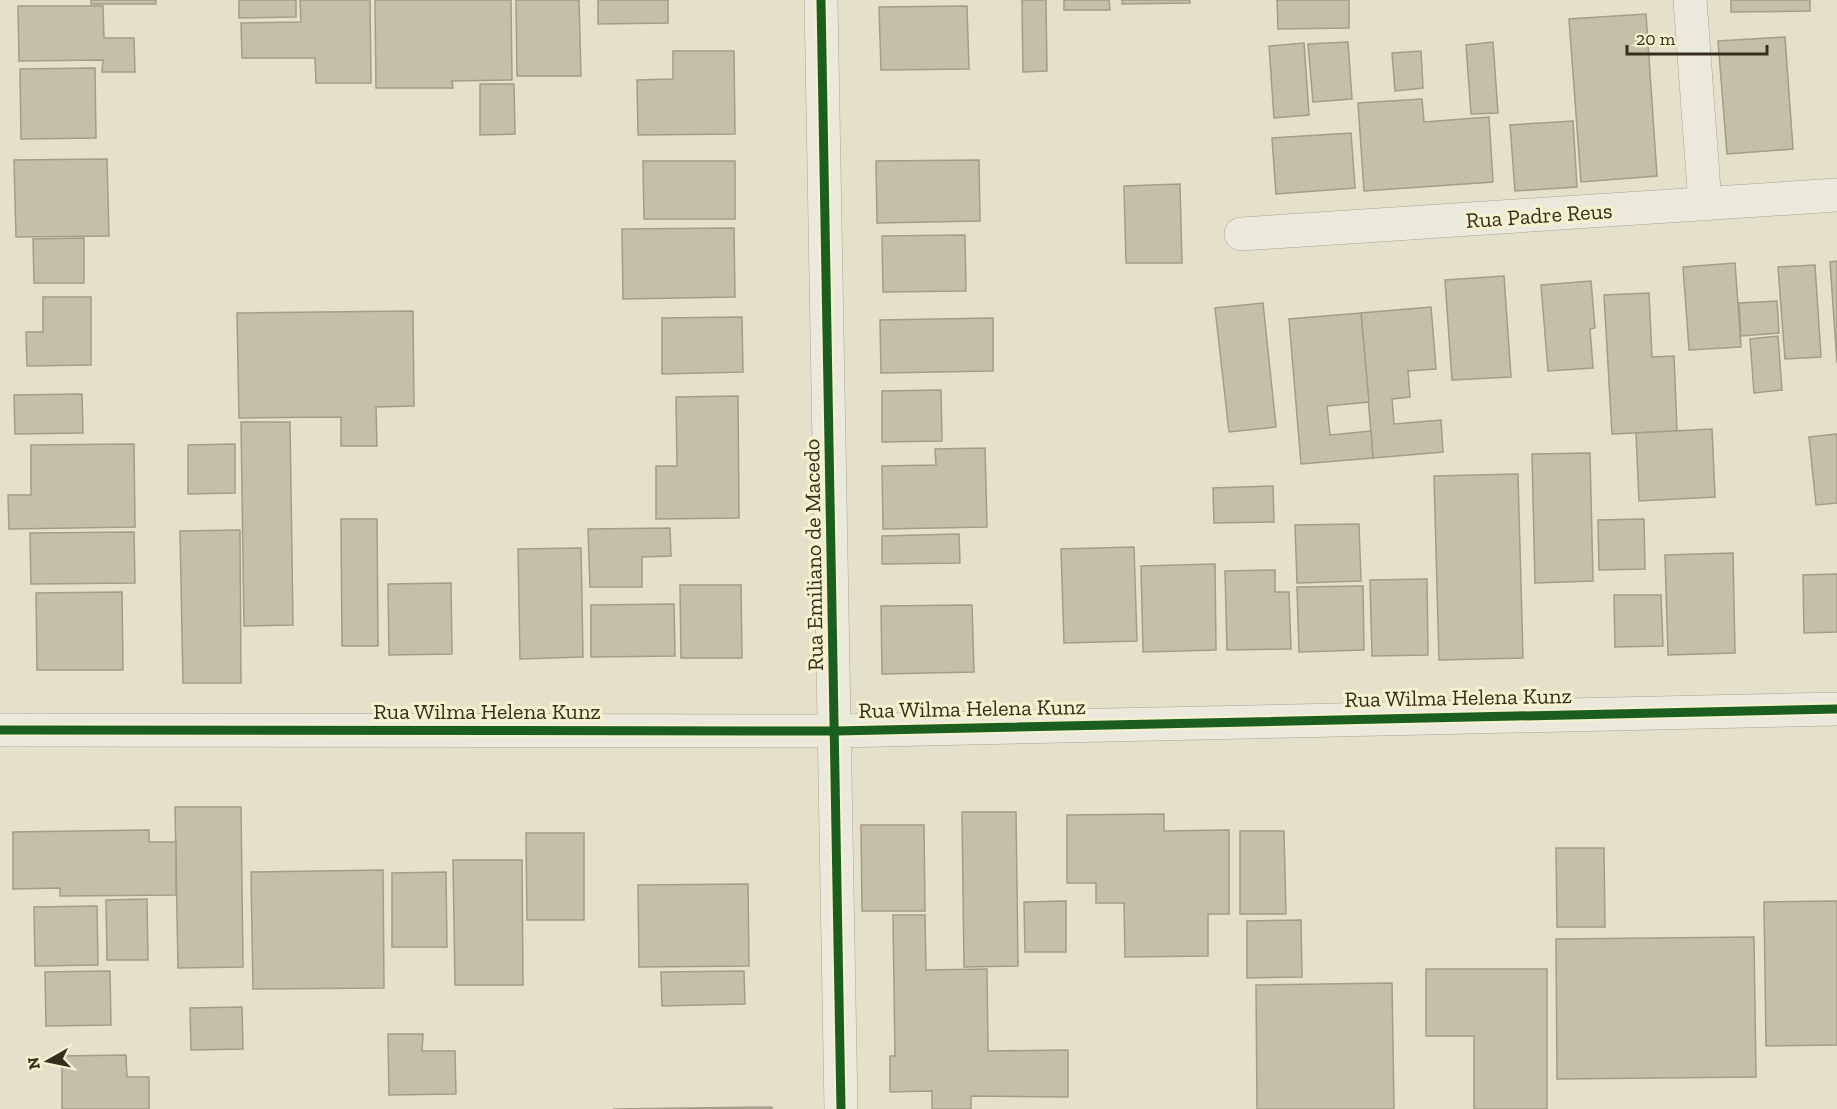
<svg xmlns="http://www.w3.org/2000/svg" width="1837" height="1109" font-family="'Zilla Slab',serif">
<style>
.building{fill:#c7beaa;stroke:#a49b89;stroke-width:1.5}
.lines{fill:none;stroke-linecap:round;stroke-linejoin:round}
.minor-casing{stroke:#a8a493;stroke-width:34}
.minor{stroke:#ebe9dc;stroke-width:33}
.cycleway-casing{stroke:#f6f1ce;stroke-width:13}
.cycleway{stroke:#1b5e20;stroke-width:9}
.labels{text-anchor:middle;stroke-width:6;stroke-linejoin:round;paint-order:stroke}
.street-label{font-size:22px;fill:#362d1c;stroke:#f6f1ce}
</style>
<rect width="100%" height="100%" fill="#e4e0c9"/>
<!-- building -->
<g class="building">
<rect x="91" y="0" width="65" height="4"/>
<path d="M239,0H296V17L239,18Z"/>
<path d="M300,0H370L371,83H316L315,58H242L241,23L301,22Z"/>
<path d="M375,0H511L512,80L452,81L453,88H376Z"/>
<path d="M516,0H579L581,76H517Z"/>
<path d="M598,0H668V23L598,24Z"/>
<path d="M1022,0H1046L1047,71L1023,72Z"/>
<path d="M1064,0H1109L1110,10H1064Z"/>
<path d="M1122,0H1190V3L1122,4Z"/>
<path d="M1277,0H1349V28L1278,29Z"/>
<path d="M1731,0H1810V11L1731,12Z"/>
<path d="M18,6H103L104,38H134L135,72H102L103,60L19,61Z"/>
<path d="M967,6L969,69L881,70L879,7Z"/>
<path d="M1646,14L1657,176L1581,182L1569,19Z"/>
<path d="M1785,37L1793,149L1727,154L1718,41Z"/>
<path d="M1348,42L1352,99L1313,102L1308,44Z"/>
<path d="M1493,42L1498,113L1471,114L1466,45Z"/>
<path d="M1304,43L1309,115L1274,118L1269,46Z"/>
<path d="M673,51H734L735,134L638,135L637,80L673,79Z"/>
<path d="M1421,51L1423,88L1395,91L1392,53Z"/>
<path d="M95,68L96,138L21,139L20,69Z"/>
<path d="M480,84H514L515,134L480,135Z"/>
<path d="M1422,99L1424,122L1489,117L1493,182L1364,191L1358,103Z"/>
<path d="M1573,121L1577,187L1515,191L1510,125Z"/>
<path d="M1351,133L1355,188L1276,194L1272,138Z"/>
<path d="M107,159L109,236L16,237L14,160Z"/>
<path d="M979,160L980,221L877,223L876,161Z"/>
<path d="M643,161H735V219H644Z"/>
<path d="M1180,184L1182,263H1126L1124,186Z"/>
<path d="M734,228L735,297L623,299L622,229Z"/>
<path d="M965,235L966,291L883,292L882,236Z"/>
<path d="M84,238V283H34L33,239Z"/>
<path d="M1837,261V363L1830,262Z"/>
<path d="M1735,263L1741,347L1689,350L1683,267Z"/>
<path d="M1815,265L1821,357L1785,359L1778,267Z"/>
<path d="M1504,276L1511,377L1452,380L1445,280Z"/>
<path d="M1591,281L1595,328L1590,329L1593,368L1548,371L1541,285Z"/>
<path d="M1649,293L1652,357L1674,356L1677,431L1612,434L1604,295Z"/>
<path d="M43,297H91V365L27,366L26,332H43Z"/>
<path d="M1777,301L1779,333L1741,336L1739,303Z"/>
<path d="M1263,303L1276,427L1229,432L1215,308Z"/>
<path d="M1431,307L1436,369L1408,371L1410,397L1392,399L1394,424L1441,420L1443,452L1373,458L1361,313Z"/>
<path d="M413,311L414,406L376,407L377,446H341V417L239,418L237,313Z"/>
<path d="M1361,313L1369,402L1327,406L1330,435L1371,431L1373,458L1301,464L1289,319Z"/>
<path d="M742,317L743,372L662,374V318Z"/>
<path d="M993,318V371L881,373L880,320Z"/>
<path d="M1778,336L1782,390L1754,393L1750,339Z"/>
<path d="M941,390L942,441L882,442V391Z"/>
<path d="M82,394L83,433L15,434L14,395Z"/>
<path d="M738,396L739,518L656,519V466H677L676,397Z"/>
<path d="M241,422H290L293,625L244,626Z"/>
<path d="M1712,429L1715,497L1639,501L1636,433Z"/>
<path d="M1837,434V503L1816,505L1809,437Z"/>
<path d="M134,444L135,527L9,529L8,495H31V445Z"/>
<path d="M235,444V493L188,494V445Z"/>
<path d="M985,448L987,527L883,529L882,466L936,465L935,449Z"/>
<path d="M1590,453L1593,581L1535,583L1532,454Z"/>
<path d="M1518,474L1523,658L1439,660L1434,476Z"/>
<path d="M1273,486L1274,522L1214,523L1213,488Z"/>
<path d="M341,519H377L378,646H342Z"/>
<path d="M1644,519L1645,569L1599,570L1598,520Z"/>
<path d="M1359,524L1361,581L1297,583L1295,525Z"/>
<path d="M670,528L671,556L642,557V587H590L588,529Z"/>
<path d="M240,530L241,683H183L180,531Z"/>
<path d="M134,532L135,583L31,584L30,533Z"/>
<path d="M959,534L960,563L882,564V536Z"/>
<path d="M1134,547L1137,641L1064,643L1061,549Z"/>
<path d="M581,548L583,657L520,659L518,549Z"/>
<path d="M1733,553L1735,653L1668,655L1665,555Z"/>
<path d="M1215,564L1216,650L1143,652L1141,566Z"/>
<path d="M1275,570V592H1289L1291,649L1227,650L1225,571Z"/>
<path d="M1837,574V632L1804,633L1803,575Z"/>
<path d="M1427,579L1428,655L1372,656L1370,580Z"/>
<path d="M451,583L452,654L389,655L388,584Z"/>
<path d="M680,585H741L742,658H681Z"/>
<path d="M1363,586L1364,650L1299,652L1297,587Z"/>
<path d="M122,592L123,670H37L36,593Z"/>
<path d="M1614,595H1661L1663,646L1615,647Z"/>
<path d="M674,604L675,656L591,657V605Z"/>
<path d="M972,605L974,672L882,674L881,606Z"/>
<path d="M175,807H241L243,967L178,968Z"/>
<path d="M962,812H1016L1018,966L964,967Z"/>
<path d="M1164,814V831L1229,830V914H1208V956L1125,957L1124,903H1096V883H1067V815Z"/>
<path d="M861,825H924L925,911H862Z"/>
<path d="M149,830V842H176V895L60,896V888L13,889V832Z"/>
<path d="M1240,831H1284L1286,914H1240Z"/>
<path d="M526,833H584V920H527Z"/>
<path d="M1556,848H1604L1605,927H1557Z"/>
<path d="M453,860H522L523,985H455Z"/>
<path d="M383,870L384,988L253,989L251,872Z"/>
<path d="M446,872L447,947H392V873Z"/>
<path d="M748,884L749,966L639,967L638,885Z"/>
<path d="M147,899L148,960H107L106,900Z"/>
<path d="M1066,901V952H1025L1024,902Z"/>
<path d="M1837,901V1045L1766,1046L1764,902Z"/>
<path d="M97,906L98,965L35,966L34,907Z"/>
<path d="M893,915H925L926,970L987,969L988,1051L1068,1050V1097L971,1096V1109H932V1091L890,1092V1056H895Z"/>
<path d="M1301,920L1302,977L1247,978V921Z"/>
<path d="M1754,937L1756,1077L1557,1079L1556,939Z"/>
<path d="M1426,969H1547V1109H1474V1036H1426Z"/>
<path d="M110,971L111,1025L46,1026L45,972Z"/>
<path d="M744,971L745,1004L662,1006L661,972Z"/>
<path d="M1392,983L1394,1109H1257L1256,985Z"/>
<path d="M242,1007L243,1049L191,1050L190,1008Z"/>
<path d="M388,1034H423L422,1051H455L456,1094L389,1095Z"/>
<path d="M126,1055L127,1077H149V1109H62V1056Z"/>
<path d="M772,1107V1109H613Z"/>
</g>
<g class="lines">
<!-- minor casing -->
<g class="minor-casing">
<g id="minor">
<path d="M821,0L841,1109"/>
<path d="M1690,0L1705,204"/>
<path d="M1241,234L1837,195"/>
<path d="M0,730L836,731L1837,709"/>
</g>
</g>
<!-- minor -->
<use href="#minor" class="minor"/>
<!-- cycleway casing -->
<g class="cycleway-casing">
<g id="cycleway">
<path d="M821,0L841,1109"/>
<path d="M0,730L836,731L1837,709"/>
</g>
</g>
<!-- cycleway -->
<use href="#cycleway" class="cycleway"/>
</g>
<g class="labels">
<!-- street labels -->
<g class="street-label">
<text transform="translate(1539 215) rotate(-4)" y="8">Rua Padre Reus</text>
<text transform="translate(813 555) rotate(-91)" y="8">Rua Emiliano de Macedo</text>
<text transform="translate(1458 697) rotate(-1)" y="8">Rua Wilma Helena Kunz</text>
<text transform="translate(972 708) rotate(-1)" y="8">Rua Wilma Helena Kunz</text>
<text x="487" y="719">Rua Wilma Helena Kunz</text>
</g>
</g>
<!-- north arrow -->
<g transform="translate(48 1061) rotate(261)" stroke="#f6f1ce" stroke-width="4.5" paint-order="stroke">
<path d="M0-4.5L10 22L0 15L-10 22Z" fill="#362d1c"/>
<text y="-9" font-size="16" font-weight="bold" text-anchor="middle" fill="#362d1c">N</text>
</g>
<!-- scale -->
<path d="M1627 45v9h140v-9" fill="none" stroke="#362d1c" stroke-width="3"/>
<text x="1636" y="45" font-size="18" fill="#362d1c" stroke="#f6f1ce" stroke-width="4.5" paint-order="stroke">20 m</text>
</svg>
